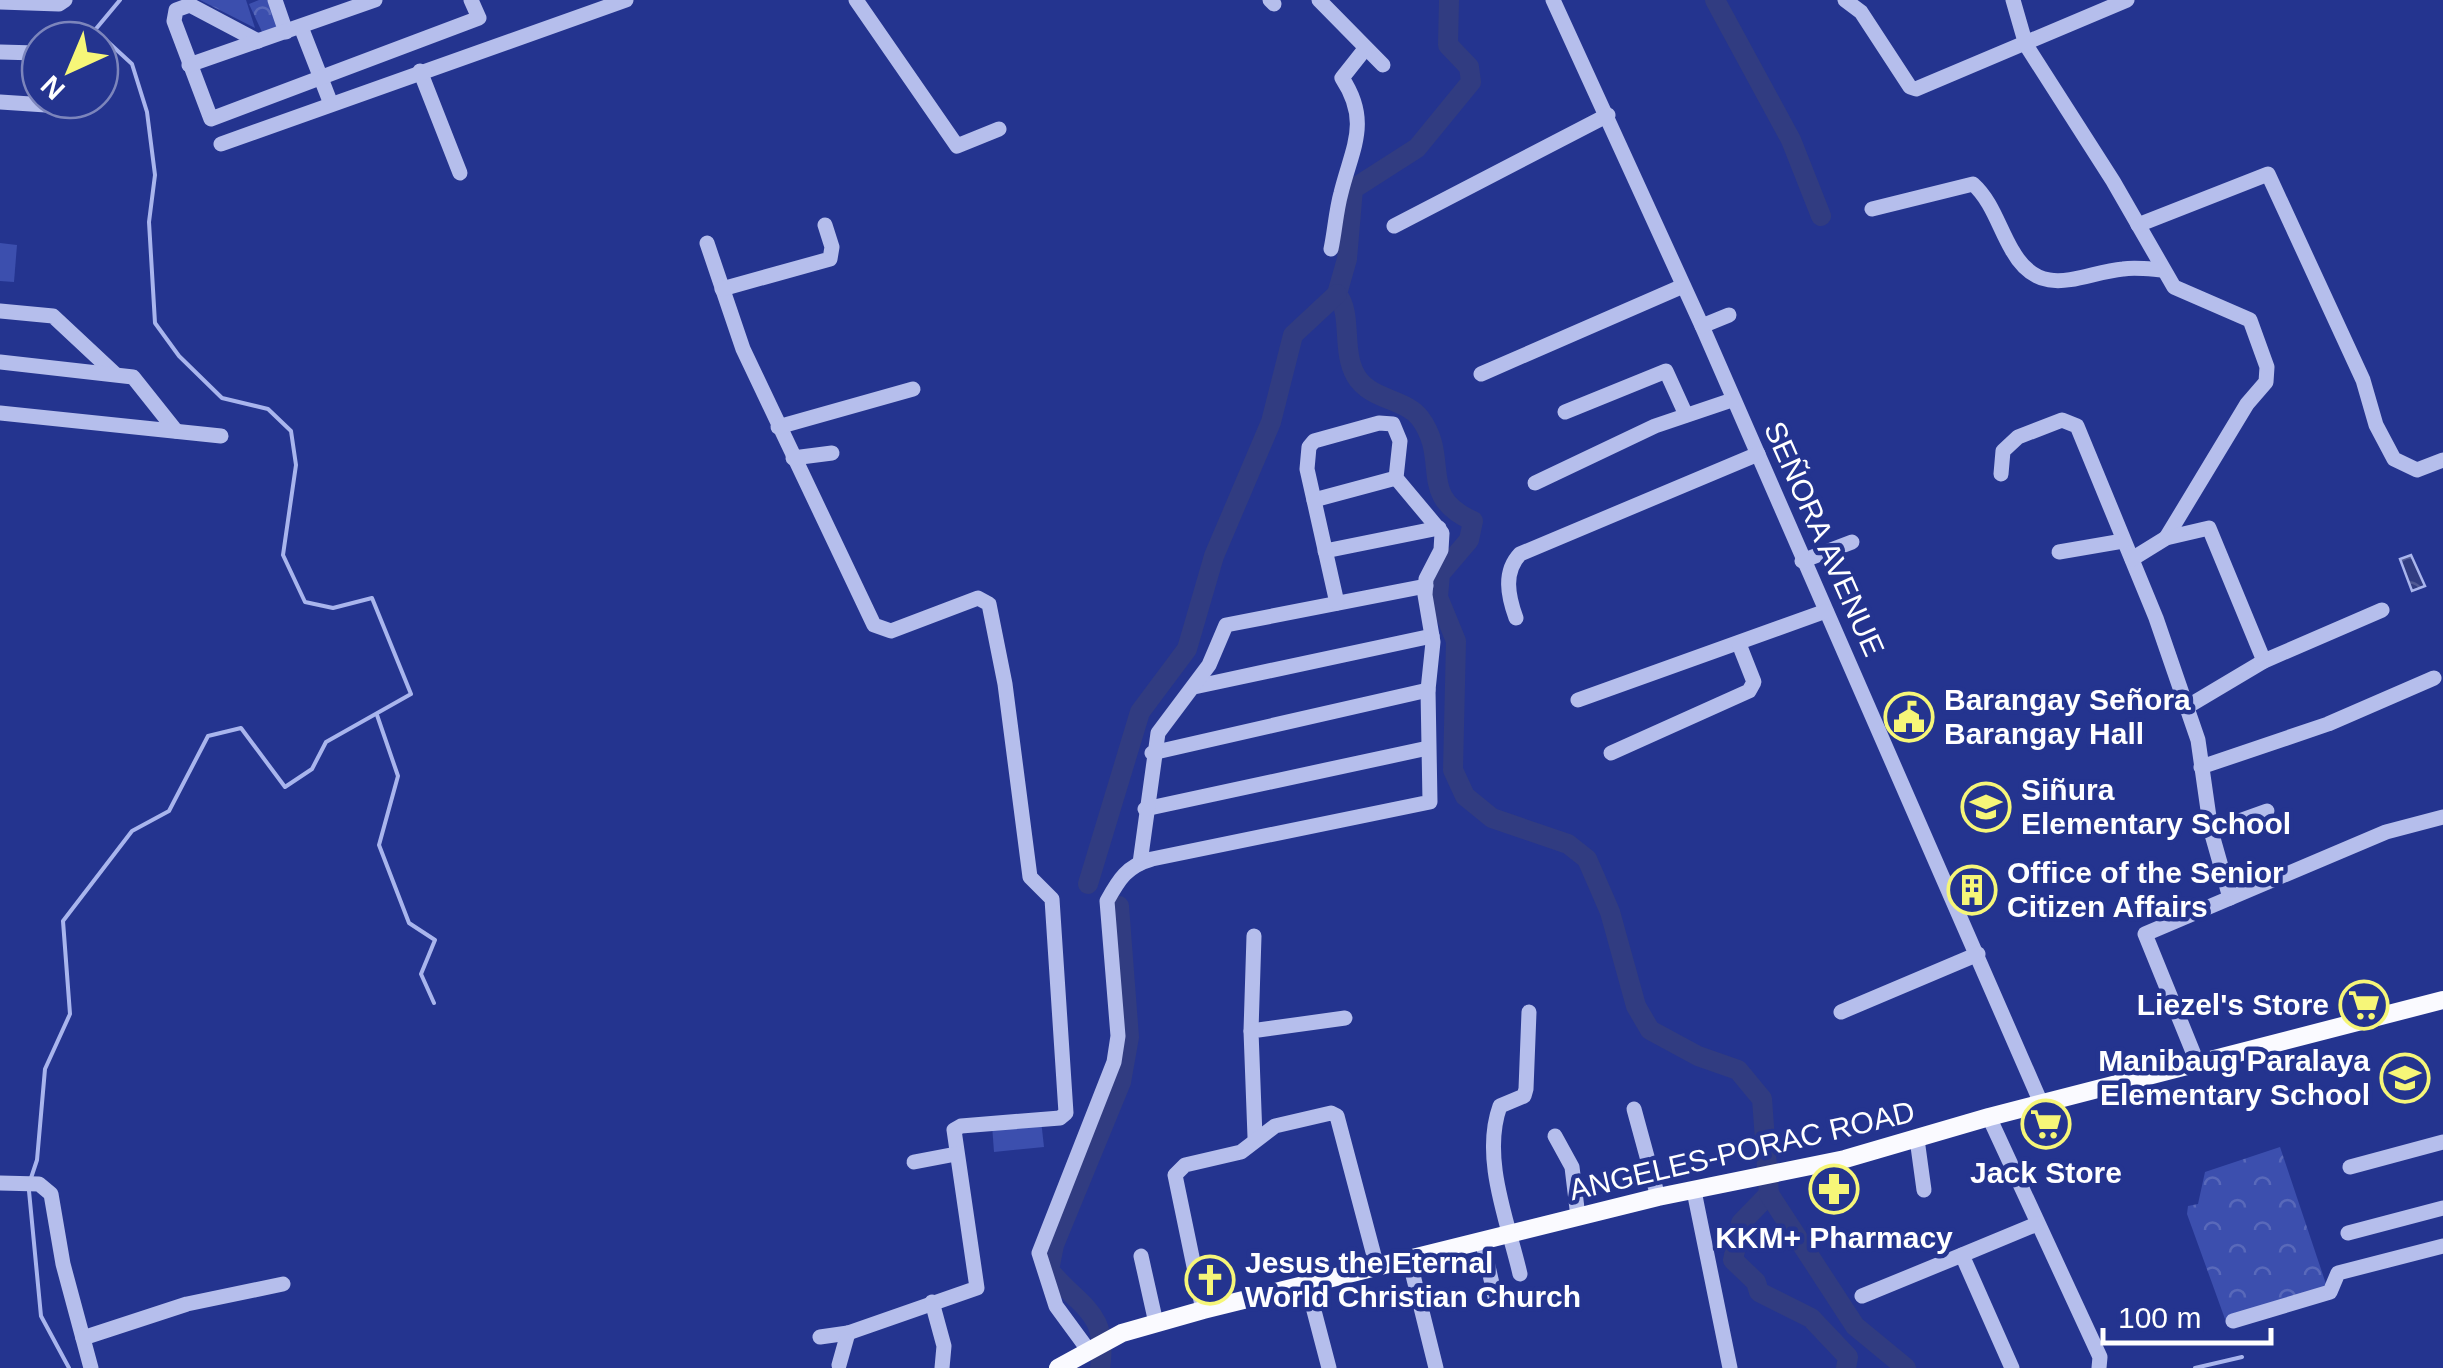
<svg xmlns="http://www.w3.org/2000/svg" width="2443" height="1368" font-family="Helvetica,sans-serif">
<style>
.grass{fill:#3c4fae}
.park{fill:url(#park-crowns)}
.water{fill:url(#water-waves);stroke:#a9b5ed;stroke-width:2.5}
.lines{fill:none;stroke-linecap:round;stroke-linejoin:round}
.stream{stroke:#a9b5ed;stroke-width:4}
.river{stroke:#313c81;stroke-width:20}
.minor{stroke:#b5beec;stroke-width:15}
.major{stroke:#fafaff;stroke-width:18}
.labels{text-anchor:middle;stroke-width:9;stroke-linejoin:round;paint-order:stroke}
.street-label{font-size:30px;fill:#fff;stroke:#24348f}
.poi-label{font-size:30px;font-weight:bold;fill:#fff;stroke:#24348f;text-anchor:start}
</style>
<defs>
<pattern id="park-crowns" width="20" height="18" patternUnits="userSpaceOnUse" patternTransform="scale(2.5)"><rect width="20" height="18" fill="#3c4fae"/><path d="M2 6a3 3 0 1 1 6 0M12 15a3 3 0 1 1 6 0" fill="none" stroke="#5969ba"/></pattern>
<pattern id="water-waves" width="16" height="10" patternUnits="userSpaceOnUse" patternTransform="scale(2.5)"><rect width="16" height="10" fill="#313c81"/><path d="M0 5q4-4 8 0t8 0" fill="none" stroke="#505994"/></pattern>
</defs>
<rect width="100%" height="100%" fill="#24348f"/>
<!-- grass -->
<g class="grass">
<path d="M0,243L17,245L14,282L0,281Z"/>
<path d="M1041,1120L1044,1147L994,1152L992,1125Z"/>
</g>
<!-- park -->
<g class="park">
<path d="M200,0H246L255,28Z"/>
<path d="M259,0H273L282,28L263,34L249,4Z"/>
<path d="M2280,1147L2327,1287L2225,1319L2187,1214L2188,1206L2198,1204L2205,1172Z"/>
</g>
<!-- water -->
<path class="water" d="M2411,555L2425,586L2412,591L2400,559Z"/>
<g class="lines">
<!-- stream -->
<g class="stream">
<path d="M377,715L398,776L379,845L409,923L435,940L421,974L434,1003"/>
<path d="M30,1181L37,1160L45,1069L70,1014L63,921L132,831L169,811L208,736L241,728L285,787L312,769L326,742L411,694L372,598L333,608L305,602L283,555L296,465L291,431L268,409L222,398L179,356L155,323L149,222L155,175L147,112L132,64L95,30L120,0"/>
<path d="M29,1191L41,1316L69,1368"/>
<path d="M2195,1368L2242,1357"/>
</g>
<!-- river -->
<g class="river">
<path d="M1449,0L1448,45L1469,67L1471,82L1417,148L1353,189L1347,259L1337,294C1353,314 1341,351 1356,376C1370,400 1406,399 1420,418C1451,460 1416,496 1473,521L1469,540L1440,574L1438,597L1456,641L1453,770L1465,796L1492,818L1568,844L1587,859L1610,912L1636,1006L1650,1030L1698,1056L1738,1070L1762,1099L1769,1194L1741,1223L1733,1260L1756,1282L1759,1292L1811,1318L1848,1357L1846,1368"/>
<path d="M1715,0L1791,140L1821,216"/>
<path d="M1088,884L1140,712L1187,649L1214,556L1271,422L1293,335L1337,294"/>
<path d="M1769,1194L1855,1326L1906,1368"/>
<path d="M1100,1368C1109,1311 1080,1308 1049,1270L1054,1245L1121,1082L1129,1037L1119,906"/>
</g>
<!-- minor -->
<g class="minor">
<path d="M275,0L286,32"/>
<path d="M856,0L957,146L999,129"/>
<path d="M1270,0L1274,4"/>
<path d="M1319,0L1383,65"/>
<path d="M1553,0L1702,326L2041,1103"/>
<path d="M1845,0L1861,12L1910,87L1916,89L2127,0"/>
<path d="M2013,0L2026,45L2113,181L2174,287L2250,320L2267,367L2266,382L2247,404L2166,538"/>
<path d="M0,2L59,4L65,0"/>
<path d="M301,27L331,104"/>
<path d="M258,41L190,5L176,10L174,21L211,119L479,18L471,0"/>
<path d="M0,52L37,53"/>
<path d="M189,65L375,0"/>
<path d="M420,71L460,173"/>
<path d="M0,102L46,105"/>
<path d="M221,144L626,0"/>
<path d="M1872,209L1973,184C1992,201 1999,228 2012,250C2041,302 2081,273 2123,269C2135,267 2149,269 2162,270"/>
<path d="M2138,225L2268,174L2363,380L2376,425L2394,459L2417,470L2443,460"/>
<path d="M1394,226L1608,115"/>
<path d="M707,243L743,349L874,625L891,631L978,598L989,604L1005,684L1030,877L1052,899L1066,1113L1060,1118L961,1126L954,1130L977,1288L848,1333L820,1337"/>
<path d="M1331,249C1335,230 1336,211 1341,193C1352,148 1371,122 1342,78L1365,49"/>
<path d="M722,289L830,259L832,247L825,225"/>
<path d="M0,311L53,316L114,373"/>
<path d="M1702,326L1729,315"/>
<path d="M0,362L133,377L176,431"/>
<path d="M1481,374L1683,286"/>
<path d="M1565,412L1666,371L1686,415"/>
<path d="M0,413L221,436"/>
<path d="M778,427L913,389"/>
<path d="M793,458L832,453"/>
<path d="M2001,474L2003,451L2018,437L2062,420L2077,426L2156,618L2198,740L2211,831L2230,898"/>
<path d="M1535,483L1655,426L1732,400"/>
<path d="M1314,500L1396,478"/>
<path d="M1325,551L1439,528"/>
<path d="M2059,552L2123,541"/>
<path d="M2132,559L2166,538L2209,528L2264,661"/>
<path d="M1802,561L1852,542"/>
<path d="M1516,618C1508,596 1503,572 1520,554L1758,454"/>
<path d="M1194,687L1432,636"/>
<path d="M1578,700L1826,611"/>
<path d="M2185,708L2264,661L2382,610"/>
<path d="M1152,753L1428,690"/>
<path d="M1611,753L1749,691L1754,682L1739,644"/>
<path d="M2201,767L2328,724L2434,678"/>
<path d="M1145,809L1428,748"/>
<path d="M2211,831L2267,811"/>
<path d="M1140,863L1158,733L1209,665L1226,625L1426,586"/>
<path d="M1841,1012L1978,954"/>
<path d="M1251,1031L1254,936"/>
<path d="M2197,1062L2145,934L2386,832L2443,817"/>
<path d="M1634,1109L1658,1197"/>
<path d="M1989,1117L2100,1357L2099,1368"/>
<path d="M1555,1136L1572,1167L1578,1217"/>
<path d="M1255,1137L1251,1031L1345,1018"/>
<path d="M1917,1139L1924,1190"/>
<path d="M914,1162L956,1154"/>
<path d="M2350,1167L2443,1142"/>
<path d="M0,1183L39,1184L51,1194L63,1264L91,1368"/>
<path d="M1694,1191L1730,1368"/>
<path d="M2348,1233L2443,1208"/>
<path d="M1482,1240L1496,1301"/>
<path d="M1141,1256L1156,1323"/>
<path d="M1409,1259L1436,1368"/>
<path d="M1520,1274C1508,1222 1481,1158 1500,1106L1524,1096L1526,1089L1529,1012"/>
<path d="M1307,1284L1329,1368"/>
<path d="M1862,1296L1962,1255"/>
<path d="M932,1302L944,1346L942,1368"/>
<path d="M1203,1310L1175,1175L1185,1165L1241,1152L1275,1126L1331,1113L1337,1116L1377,1267"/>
<path d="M2233,1321L2330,1292L2338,1273L2443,1246"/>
<path d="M83,1338L187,1304L283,1284"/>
<path d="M1089,1351L1056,1306L1039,1253L1114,1062L1118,1036L1107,901C1119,879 1127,866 1152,859L1430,802L1428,690L1433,642L1425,595L1426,579L1441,550L1442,533L1396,478L1400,441L1393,424L1379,423L1314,441L1309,447L1307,469L1337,603"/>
<path d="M839,1365L848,1333"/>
<path d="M2012,1368L1962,1255L2037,1224"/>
</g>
<!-- major -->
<path class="major" d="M1058,1368L1122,1333L1203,1310L1658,1197L1845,1159L1989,1117L2443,1000"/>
</g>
<!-- icons -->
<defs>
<g id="civic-ring" transform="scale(2.5)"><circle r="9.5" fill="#24348f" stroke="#f6f678" stroke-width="1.5"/><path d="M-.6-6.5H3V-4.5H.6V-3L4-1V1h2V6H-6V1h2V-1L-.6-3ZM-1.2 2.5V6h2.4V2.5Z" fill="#f6f678"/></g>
<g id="school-ring" transform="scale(2.5)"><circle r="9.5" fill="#24348f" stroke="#f6f678" stroke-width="1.5"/><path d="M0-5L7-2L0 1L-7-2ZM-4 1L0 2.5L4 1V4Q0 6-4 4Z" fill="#f6f678"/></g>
<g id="building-ring" transform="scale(2.5)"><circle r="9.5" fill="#24348f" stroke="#f6f678" stroke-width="1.5"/><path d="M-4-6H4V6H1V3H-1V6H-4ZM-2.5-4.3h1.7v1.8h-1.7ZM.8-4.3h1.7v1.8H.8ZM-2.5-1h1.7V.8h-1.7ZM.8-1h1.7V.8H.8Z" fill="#f6f678"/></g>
<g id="supermarket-ring" transform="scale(2.5)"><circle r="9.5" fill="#24348f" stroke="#f6f678" stroke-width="1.5"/><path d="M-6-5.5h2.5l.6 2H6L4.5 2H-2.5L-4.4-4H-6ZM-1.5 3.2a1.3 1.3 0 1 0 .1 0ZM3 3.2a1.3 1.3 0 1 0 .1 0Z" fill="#f6f678"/></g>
<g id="pharmacy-ring" transform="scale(2.5)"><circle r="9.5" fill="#24348f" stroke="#f6f678" stroke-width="1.5"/><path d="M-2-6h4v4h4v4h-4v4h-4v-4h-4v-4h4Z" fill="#f6f678"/></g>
<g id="church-ring" transform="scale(2.5)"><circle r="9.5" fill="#24348f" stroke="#f6f678" stroke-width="1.5"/><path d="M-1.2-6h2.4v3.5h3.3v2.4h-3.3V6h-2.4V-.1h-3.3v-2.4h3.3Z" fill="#f6f678"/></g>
</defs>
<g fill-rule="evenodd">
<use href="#civic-ring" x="1909" y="717"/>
<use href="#school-ring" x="1986" y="807"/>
<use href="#building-ring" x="1972" y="890"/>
<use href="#supermarket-ring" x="2364" y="1005"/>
<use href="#school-ring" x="2405" y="1078"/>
<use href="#supermarket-ring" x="2046" y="1124"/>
<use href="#pharmacy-ring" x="1834" y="1189"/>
<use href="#church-ring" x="1210" y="1280"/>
</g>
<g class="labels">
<!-- street labels -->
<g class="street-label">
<text transform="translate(1824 539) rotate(66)" y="10">SEÑORA AVENUE</text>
<text transform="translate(1742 1151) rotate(-13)" y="10">ANGELES-PORAC ROAD</text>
</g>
<!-- poi labels -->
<g class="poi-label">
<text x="1944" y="710">Barangay Señora<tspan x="1944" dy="34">Barangay Hall</tspan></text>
<text x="2021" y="800">Siñura<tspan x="2021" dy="34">Elementary School</tspan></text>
<text x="2007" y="883">Office of the Senior<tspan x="2007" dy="34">Citizen Affairs</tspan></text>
<text x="2329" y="1015" text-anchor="end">Liezel's Store</text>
<text x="2370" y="1071" text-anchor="end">Manibaug Paralaya<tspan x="2370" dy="34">Elementary School</tspan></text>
<text x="2046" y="1183" text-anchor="middle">Jack Store</text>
<text x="1834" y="1248" text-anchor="middle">KKM+ Pharmacy</text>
<text x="1245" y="1273">Jesus the Eternal<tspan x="1245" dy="34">World Christian Church</tspan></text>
</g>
</g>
<!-- north arrow -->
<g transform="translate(70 70) rotate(224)"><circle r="48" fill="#24348f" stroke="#7c85bc" stroke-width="2.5"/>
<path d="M0-8L18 38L0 25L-18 38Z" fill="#f6f678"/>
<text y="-15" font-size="28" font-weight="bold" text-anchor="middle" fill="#ffffff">N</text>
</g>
<!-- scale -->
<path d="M2103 1328v15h168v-15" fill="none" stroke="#ffffff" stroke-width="5"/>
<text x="2118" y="1328" font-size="30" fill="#ffffff" stroke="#24348f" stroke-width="8" paint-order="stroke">100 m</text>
</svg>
